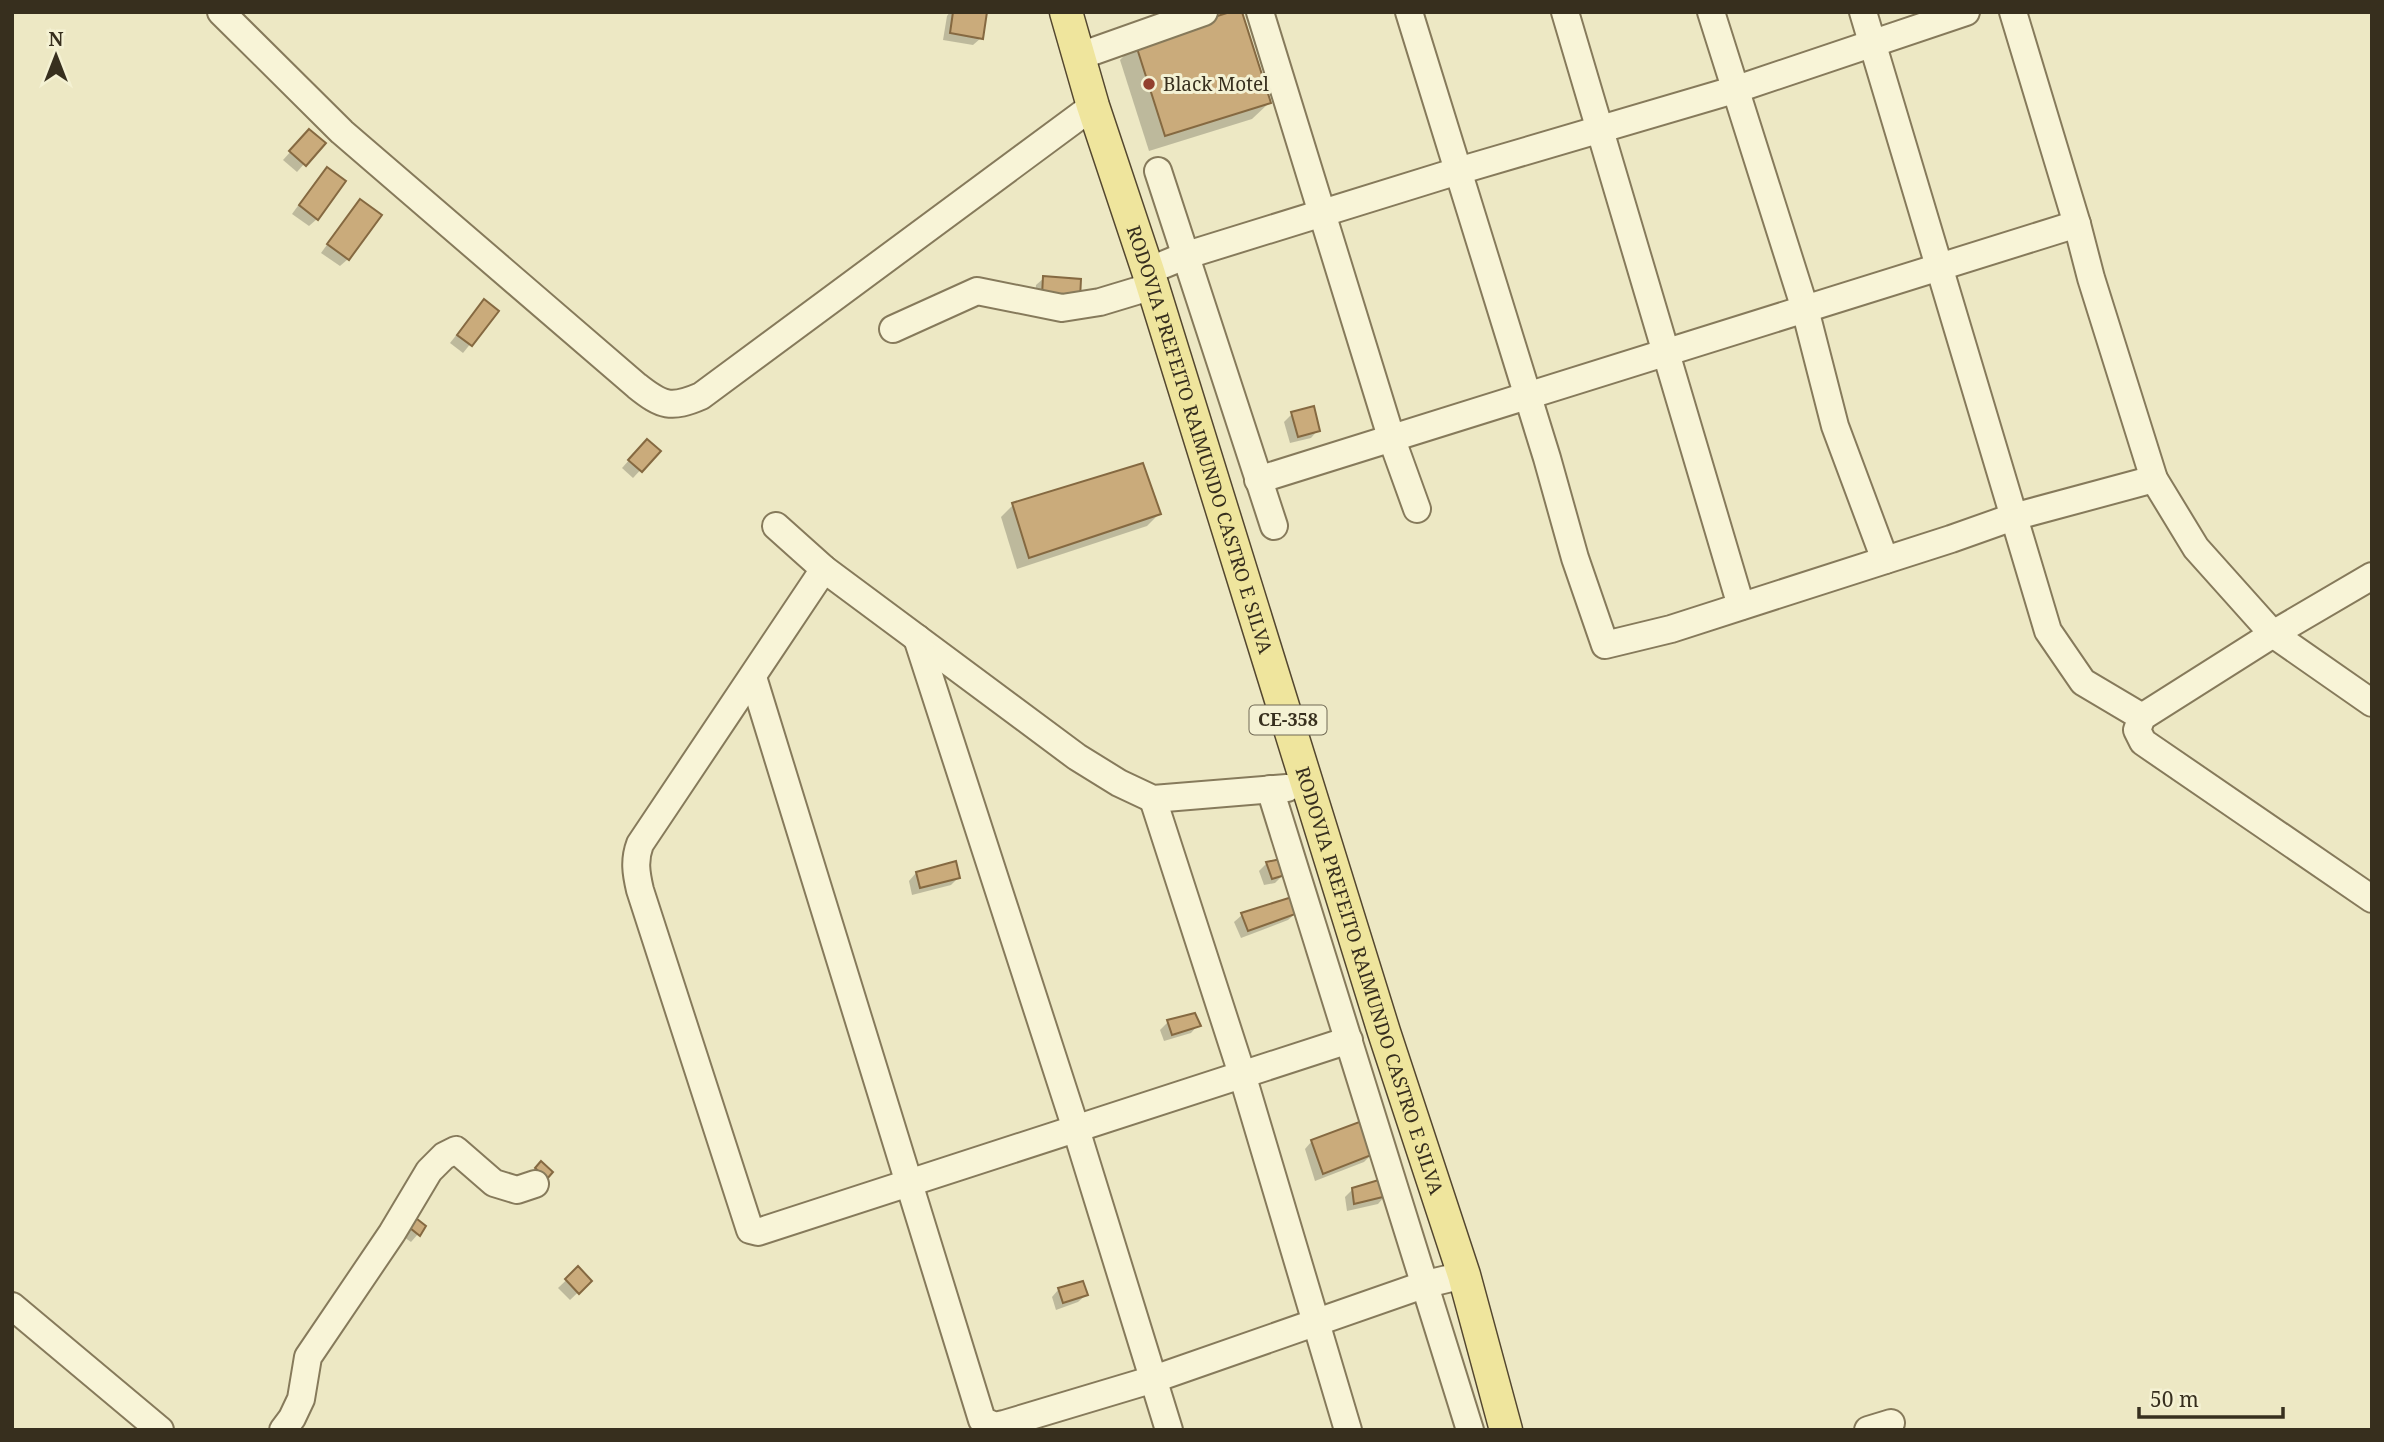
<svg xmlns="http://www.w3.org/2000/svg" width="2384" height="1442" font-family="'Noto Serif',serif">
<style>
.shadow{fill:#0003}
.building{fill:#caab7b;stroke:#856941;stroke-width:2}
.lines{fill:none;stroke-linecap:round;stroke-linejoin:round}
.minor-casing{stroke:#867a5b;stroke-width:30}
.major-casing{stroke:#54472f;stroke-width:35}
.minor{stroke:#f8f4d7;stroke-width:26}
.major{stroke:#efe59d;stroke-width:32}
.poi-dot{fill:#93402d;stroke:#f4f1d3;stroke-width:2.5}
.labels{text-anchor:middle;stroke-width:6;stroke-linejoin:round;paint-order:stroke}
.shield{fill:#f4f1d3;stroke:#706954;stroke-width:2}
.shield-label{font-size:18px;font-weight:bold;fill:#372f1e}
.poi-label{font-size:19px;fill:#372f1e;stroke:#f4f1d3;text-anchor:start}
.street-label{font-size:19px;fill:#372f1e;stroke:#f4f1d3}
</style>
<rect width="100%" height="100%" fill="#ede8c4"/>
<!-- shadow -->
<g class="shadow">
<path d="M950,12H980L981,38L973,45L943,40L947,16Z"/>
<path d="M1136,43L1269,103L1252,119L1149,151L1120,60Z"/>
<path d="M302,139L304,164L297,172L283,160Z"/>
<path d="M319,177L317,219L309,226L292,214Z"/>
<path d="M353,209L348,259L340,266L321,253Z"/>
<path d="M1044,278L1079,280L1035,303L1036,285Z"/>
<path d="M477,309L497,311L463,353L450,343Z"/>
<path d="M1292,414L1318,430L1311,438L1290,443L1284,422Z"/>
<path d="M639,449L658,451L633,478L622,468Z"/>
<path d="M1013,505L1159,514L1147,526L1017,569L1001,517Z"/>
<path d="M1280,861L1283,875L1275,883L1264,885L1259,871L1266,864Z"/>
<path d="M916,873L958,878L951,885L912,895L909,881Z"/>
<path d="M1296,913L1288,920L1241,938L1234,922L1242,915Z"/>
<path d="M1168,1022L1198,1025L1191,1033L1164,1041L1160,1030Z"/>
<path d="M1312,1141L1372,1154L1364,1162L1315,1181L1305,1149Z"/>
<path d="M1353,1189L1385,1196L1378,1204L1347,1211L1345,1197Z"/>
<path d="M412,1217L418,1234L411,1242L398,1233Z"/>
<path d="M578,1269L590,1281L570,1300L558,1288Z"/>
<path d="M1059,1289L1086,1295L1078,1302L1056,1310L1052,1297Z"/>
</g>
<!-- building -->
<g class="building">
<path d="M953,12H987L983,39L950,33Z"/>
<path d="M1230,12H1242L1271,103L1165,136L1135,42Z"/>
<path d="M309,129L326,143L306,166L289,151Z"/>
<path d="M327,167L346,181L318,220L299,205Z"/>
<path d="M360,199L382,215L349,260L327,244Z"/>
<path d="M1043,276L1081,279L1080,299L1042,296Z"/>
<path d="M484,299L499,311L472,346L457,335Z"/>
<path d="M1314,406L1320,431L1298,437L1291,412Z"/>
<path d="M647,439L661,451L642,472L628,460Z"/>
<path d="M1143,463L1161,514L1029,558L1012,503Z"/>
<path d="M1281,859L1285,875L1272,879L1266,862Z"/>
<path d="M956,861L960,878L920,888L916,872Z"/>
<path d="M1292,897L1298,913L1248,931L1241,913Z"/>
<path d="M1195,1013L1201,1026L1172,1035L1167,1020Z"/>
<path d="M1362,1121L1374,1154L1323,1174L1311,1140Z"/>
<path d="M541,1161L553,1172L547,1179L535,1168Z"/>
<path d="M1382,1179L1387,1196L1354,1204L1352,1188Z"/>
<path d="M412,1215L426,1226L420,1236L405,1224Z"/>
<path d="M578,1266L592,1281L579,1294L565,1279Z"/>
<path d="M1083,1281L1088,1295L1063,1303L1058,1288Z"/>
</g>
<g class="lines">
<!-- minor casing -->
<g class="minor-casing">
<g id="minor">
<path d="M221,12L342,132L637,386C662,406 671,409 701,396L1093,106"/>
<path d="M1260,12L1391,437L1417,509"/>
<path d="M1409,12L1547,458L1575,558L1605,645L1671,629L1951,539L2013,517L2154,479"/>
<path d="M1565,12L1741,606"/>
<path d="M1711,12L1805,309L1835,426L1885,560"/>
<path d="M1863,12L2048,631L2083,682L2142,717"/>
<path d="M2013,12L2077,224L2091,278L2154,479L2196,548L2273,634L2372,703"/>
<path d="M1080,56L1204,12"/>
<path d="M1158,171L1274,526"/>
<path d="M1148,271L1187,255L1458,171L1737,89L1966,12"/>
<path d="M893,329L977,291L1062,308L1100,302L1153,286"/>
<path d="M1258,480L2077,224"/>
<path d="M776,526L824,569L1077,757L1119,783L1153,799L1287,788"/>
<path d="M824,569L640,844C634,860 636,873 640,890L750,1230L758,1232L1349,1040"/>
<path d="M2372,576L2273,634L2142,717L2137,730L2143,742L2372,899"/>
<path d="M917,638L1076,1129L1169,1430"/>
<path d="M753,677L982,1420L995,1426L1004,1424L1154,1379L1426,1284L1464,1275"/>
<path d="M1270,789L1470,1430"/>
<path d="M1153,799L1242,1074L1348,1430"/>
<path d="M12,1306L160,1430"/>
<path d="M283,1430L292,1418L301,1399L308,1357L392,1233L429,1171L444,1156L456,1150L494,1183L517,1190L535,1184"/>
<path d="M1868,1430L1891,1423"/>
</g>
</g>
<!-- major casing -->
<g class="major-casing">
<g id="major">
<path id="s1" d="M1066,12L1093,106L1148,271L1384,1032L1464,1275L1506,1430"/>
</g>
</g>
<!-- minor -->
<use href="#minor" class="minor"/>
<!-- major -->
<use href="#major" class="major"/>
</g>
<!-- markers -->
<circle class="poi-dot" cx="1149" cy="84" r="7"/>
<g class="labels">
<!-- shield labels -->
<rect class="shield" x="1249.5" y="705.5" width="77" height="29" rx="5"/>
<g class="shield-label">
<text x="1288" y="726">CE-358</text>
</g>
<!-- poi labels -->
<g class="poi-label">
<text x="1163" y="91">Black Motel</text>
</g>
<!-- street labels -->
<g class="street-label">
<text dy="7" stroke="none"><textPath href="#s1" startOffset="448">RODOVIA PREFEITO RAIMUNDO CASTRO E SILVA</textPath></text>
<text dy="7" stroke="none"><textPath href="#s1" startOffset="1015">RODOVIA PREFEITO RAIMUNDO CASTRO E SILVA</textPath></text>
</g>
</g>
<!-- border -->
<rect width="2384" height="1442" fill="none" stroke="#372f1e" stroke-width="28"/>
<!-- north arrow -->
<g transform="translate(56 56)" stroke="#f4f1d3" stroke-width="5" paint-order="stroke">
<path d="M0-5L12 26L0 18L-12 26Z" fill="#372f1e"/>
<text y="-10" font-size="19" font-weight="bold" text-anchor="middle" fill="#372f1e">N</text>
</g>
<!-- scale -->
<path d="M2139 1407v10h144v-10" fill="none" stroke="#372f1e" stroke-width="3.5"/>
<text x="2150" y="1407" font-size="21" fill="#372f1e" stroke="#f4f1d3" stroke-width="5" paint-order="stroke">50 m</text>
</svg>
